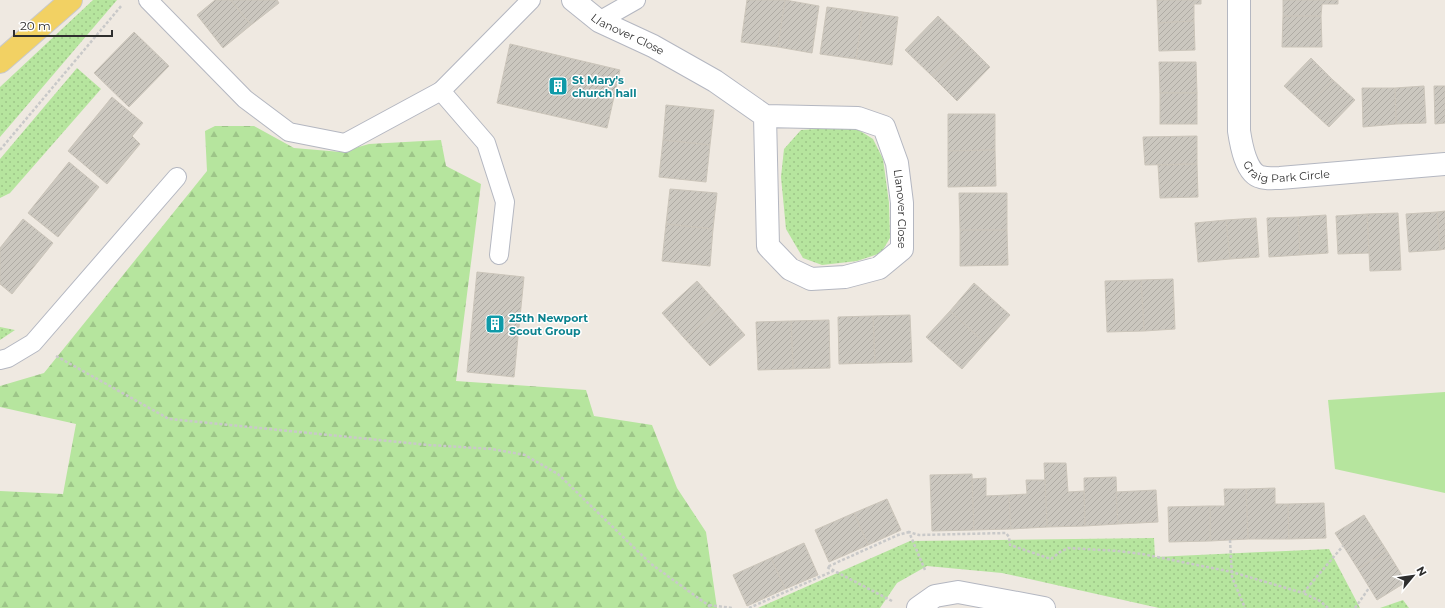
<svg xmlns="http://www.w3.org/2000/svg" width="1445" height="608" font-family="Montserrat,sans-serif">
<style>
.grass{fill:url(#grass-dots)}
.forest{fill:url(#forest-firs)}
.park{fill:#b6e59e}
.building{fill:url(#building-hatch);stroke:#cbc5ba}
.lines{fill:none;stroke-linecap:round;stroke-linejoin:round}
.lane-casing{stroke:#b4b7c1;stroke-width:20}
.street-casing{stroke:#b4b7c1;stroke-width:24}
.primary-casing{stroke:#c9c9c9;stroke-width:24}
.path{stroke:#c9c9c9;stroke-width:2.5;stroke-dasharray:3 2;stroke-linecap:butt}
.lane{stroke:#fff;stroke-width:18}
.street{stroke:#fff;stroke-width:22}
.primary{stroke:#f2d163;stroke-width:22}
.labels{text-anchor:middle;stroke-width:3;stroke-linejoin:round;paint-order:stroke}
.street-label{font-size:11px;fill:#2e2e2e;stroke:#fff}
.culture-label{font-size:11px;font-weight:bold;fill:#0d838f;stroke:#fff;text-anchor:start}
</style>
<defs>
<pattern id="grass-dots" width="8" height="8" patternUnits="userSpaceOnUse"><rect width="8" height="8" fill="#b6e59e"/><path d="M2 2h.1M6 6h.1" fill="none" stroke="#9dc588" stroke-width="1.8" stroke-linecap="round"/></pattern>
<pattern id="forest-firs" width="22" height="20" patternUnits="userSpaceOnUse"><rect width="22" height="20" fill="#b6e59e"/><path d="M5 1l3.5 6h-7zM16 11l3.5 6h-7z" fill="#9dc588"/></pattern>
<pattern id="building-hatch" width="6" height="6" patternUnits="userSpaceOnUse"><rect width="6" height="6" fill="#cbc7bf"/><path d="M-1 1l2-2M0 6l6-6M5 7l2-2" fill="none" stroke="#afaba4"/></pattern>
</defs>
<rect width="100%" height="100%" fill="#efe9e1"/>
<!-- grass -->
<g class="grass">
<path d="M93,0H117L0,137V87Z"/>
<path d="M77,68L101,89L10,193L0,198V159Z"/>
<path d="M832,128L857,129L873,139L883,159L889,203L890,238L881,253L857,261L822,265L803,258L786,229L781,177L784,149L801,130Z"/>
<path d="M0,327L15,330L0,340Z"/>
<path d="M1154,538L1155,557L1329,549L1360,608H1159L1002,573L927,566L897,583L880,608H758L910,541Z"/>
<path d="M1403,600L1409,608H1380Z"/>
</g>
<!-- forest -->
<path class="forest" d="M215,126H254L294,148L341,152L369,144L441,140L446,166L481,184L456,381L586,390L594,416L652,425L677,488L706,532L717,608H0V491L63,494L76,424L0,407V386L44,373L207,171L205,131Z"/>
<!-- park -->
<path class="park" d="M1445,392V493L1335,469L1328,400Z"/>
<!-- building -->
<g class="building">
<path d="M215,0H231L251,25L223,48L197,15Z"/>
<path d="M231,0H277L279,3L251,25Z"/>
<path d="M747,0H785L778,47L741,42Z"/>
<path d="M785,0L819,6L812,53L778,47Z"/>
<path d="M1157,0H1201V4H1194V21L1158,23Z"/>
<path d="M1283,0H1338V4H1322L1321,16H1283Z"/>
<path d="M827,7L863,12L856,59L820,54Z"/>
<path d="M863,12L898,17L892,65L856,59Z"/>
<path d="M938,16L965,42L932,76L905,50Z"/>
<path d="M1283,16H1321L1322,47H1282Z"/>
<path d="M1194,21L1195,50L1159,51L1158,23Z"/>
<path d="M134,32L169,66L129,107L94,73Z"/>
<path d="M965,42L990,67L957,101L932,76Z"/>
<path d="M510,44L620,70L607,128L497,103Z"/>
<path d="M1311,58L1333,80L1307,107L1284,86Z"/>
<path d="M1159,62H1196L1197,93H1160Z"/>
<path d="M1333,80L1355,100L1329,127L1307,107Z"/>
<path d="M1424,86L1426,123L1396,124L1395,88Z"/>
<path d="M1434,86H1445V123L1435,124Z"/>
<path d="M1362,88H1395L1396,124L1363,127Z"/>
<rect x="1160" y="93" width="37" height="31"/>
<path d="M112,97L143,123L132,136L140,144L107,184L68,151Z"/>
<path d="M666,105L714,110L710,145L663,140Z"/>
<path d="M948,114H995V150L948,151Z"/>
<path d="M1197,136V164L1145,165L1143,137Z"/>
<path d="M663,140L710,145L706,182L659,177Z"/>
<path d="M995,150L996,186L948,187V151Z"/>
<path d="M69,162L99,187L58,237L28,213Z"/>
<path d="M1197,164L1198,197L1160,198L1158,165Z"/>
<path d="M670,189L717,193L713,229L666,224Z"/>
<path d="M959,193H1007V230H960Z"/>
<path d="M1445,211V249L1440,250L1437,212Z"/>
<path d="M1437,212L1440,250L1409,252L1406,214Z"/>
<path d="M1398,213L1401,270L1370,271L1367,214Z"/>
<path d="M1367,214L1369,253L1338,254L1336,216Z"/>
<path d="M1326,215L1328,253L1300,255L1298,217Z"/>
<path d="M1298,217L1300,255L1269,257L1267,218Z"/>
<path d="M1256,218L1259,257L1230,259L1226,220Z"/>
<path d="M23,219L53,243L12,294L0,284V248Z"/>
<path d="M1226,220L1230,259L1198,262L1195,223Z"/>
<path d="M666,224L713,229L710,266L662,261Z"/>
<path d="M960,230H1007L1008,265L960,266Z"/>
<path d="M477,272L524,277L514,377L467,372Z"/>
<path d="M1173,279L1175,329L1144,331L1141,280Z"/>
<path d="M1141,280L1144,331L1107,332L1105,281Z"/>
<path d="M697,281L720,307L685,339L662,313Z"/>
<path d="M974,283L1010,315L985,343L950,311Z"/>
<path d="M720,307L745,335L710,366L685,339Z"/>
<path d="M950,311L985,343L962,369L926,337Z"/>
<path d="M910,315L912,362L875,363L873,316Z"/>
<path d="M873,316L875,363L839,364L838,317Z"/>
<path d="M829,320L830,368L793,369L791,321Z"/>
<path d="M791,321L793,369L758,370L756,322Z"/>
<path d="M1044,463H1066L1068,492L1084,491L1085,526L1047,527Z"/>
<path d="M972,474L974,530L932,531L930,475Z"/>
<path d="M1116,477L1118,524L1085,526L1084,478Z"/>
<path d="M986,478V496L1009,495L1011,529L974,530L972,479Z"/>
<path d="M1026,480H1045L1047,527L1011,529L1009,495L1027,494Z"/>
<path d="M1275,488V504H1288L1289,539H1248L1246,489Z"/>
<path d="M1224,489H1246L1248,539L1210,541V506H1225Z"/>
<path d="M1156,490L1158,522L1118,524L1116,492Z"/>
<path d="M887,499L901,530L868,545L854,513Z"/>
<path d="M1324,503L1326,538L1289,539L1288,504Z"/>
<path d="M1210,506V541L1169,542L1168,507Z"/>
<path d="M854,513L868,545L829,562L815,530Z"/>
<path d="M1364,515L1387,551L1358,569L1335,533Z"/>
<path d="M804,543L818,575L785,589L771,558Z"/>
<path d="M1387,551L1406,582L1377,600L1358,569Z"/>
<path d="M771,558L785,589L747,606L733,575Z"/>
</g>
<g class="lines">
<!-- lane casing -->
<g class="lane-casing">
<g id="lane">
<path d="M148,0L245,99L289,132L345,143L441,91"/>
<path d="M599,21L636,0"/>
<path d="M499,255L505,202L486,143L441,91L531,0"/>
<path d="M0,360L8,358L33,343L177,177"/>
</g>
</g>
<!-- street casing -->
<g class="street-casing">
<g id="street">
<path id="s1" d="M573,0L599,21L653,46L715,81L765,116L858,118L884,127L897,163L902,203V249L879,268L845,277L811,279L790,269L768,246L765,116"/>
<path id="s2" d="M1239,0V131C1241,144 1246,174 1261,177C1267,179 1273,178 1280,178L1445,164"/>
<path d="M918,608L935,596L958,592L1044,608"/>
</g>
</g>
<!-- primary casing -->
<g class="primary-casing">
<path id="primary" d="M0,62L71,0"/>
</g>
<!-- path -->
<g class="path">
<path d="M0,150L122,5"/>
<path d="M56,356L169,419L429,445L492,449L525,455L558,474L651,564L708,605L711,608"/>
<path d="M1230,540L1232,577L1245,608"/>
<path d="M925,570L909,532L919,535L1006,533L1009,537L1010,545L1051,559L1060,552L1068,548L1118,551L1142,554L1232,572L1303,593"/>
<path d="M892,601L827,567L898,535L909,532"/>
<path d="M709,605L732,608"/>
<path d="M749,608L833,571"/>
<path d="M1328,608L1320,601L1303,593L1343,546"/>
<path d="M1355,608L1369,588"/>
</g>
<!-- lane -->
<use href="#lane" class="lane"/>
<!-- street -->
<use href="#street" class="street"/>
<!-- primary -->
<use href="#primary" class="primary"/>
</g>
<!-- icons -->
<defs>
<g id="building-square" transform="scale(1)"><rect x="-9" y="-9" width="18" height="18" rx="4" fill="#0f9aa8" stroke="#fff"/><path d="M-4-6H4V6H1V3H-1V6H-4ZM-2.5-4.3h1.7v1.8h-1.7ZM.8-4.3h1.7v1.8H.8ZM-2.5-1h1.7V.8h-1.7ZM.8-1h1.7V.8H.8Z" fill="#fff"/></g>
</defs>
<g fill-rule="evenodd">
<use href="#building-square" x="558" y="86"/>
<use href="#building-square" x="495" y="324"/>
</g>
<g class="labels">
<!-- street labels -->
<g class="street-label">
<text dy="4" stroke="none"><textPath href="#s1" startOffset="65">Llanover Close</textPath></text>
<text dy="4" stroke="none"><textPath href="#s2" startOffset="208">Graig Park Circle</textPath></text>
<text dy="4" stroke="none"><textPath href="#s1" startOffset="430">Llanover Close</textPath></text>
</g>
<!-- culture labels -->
<g class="culture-label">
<text x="572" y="84">St Mary's<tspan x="572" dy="13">church hall</tspan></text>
<text x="509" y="322">25th Newport<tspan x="509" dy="13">Scout Group</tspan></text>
</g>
</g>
<!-- north arrow -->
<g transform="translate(1413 576) rotate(61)" stroke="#ffffff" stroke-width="3" paint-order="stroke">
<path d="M0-3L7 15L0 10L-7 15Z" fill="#2e2e2e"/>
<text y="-6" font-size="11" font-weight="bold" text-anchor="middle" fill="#2e2e2e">N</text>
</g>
<!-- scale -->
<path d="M14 30v6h98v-6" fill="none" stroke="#2e2e2e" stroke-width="2"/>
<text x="20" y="30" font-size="12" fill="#2e2e2e" stroke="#ffffff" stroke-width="3" paint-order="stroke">20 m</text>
</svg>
